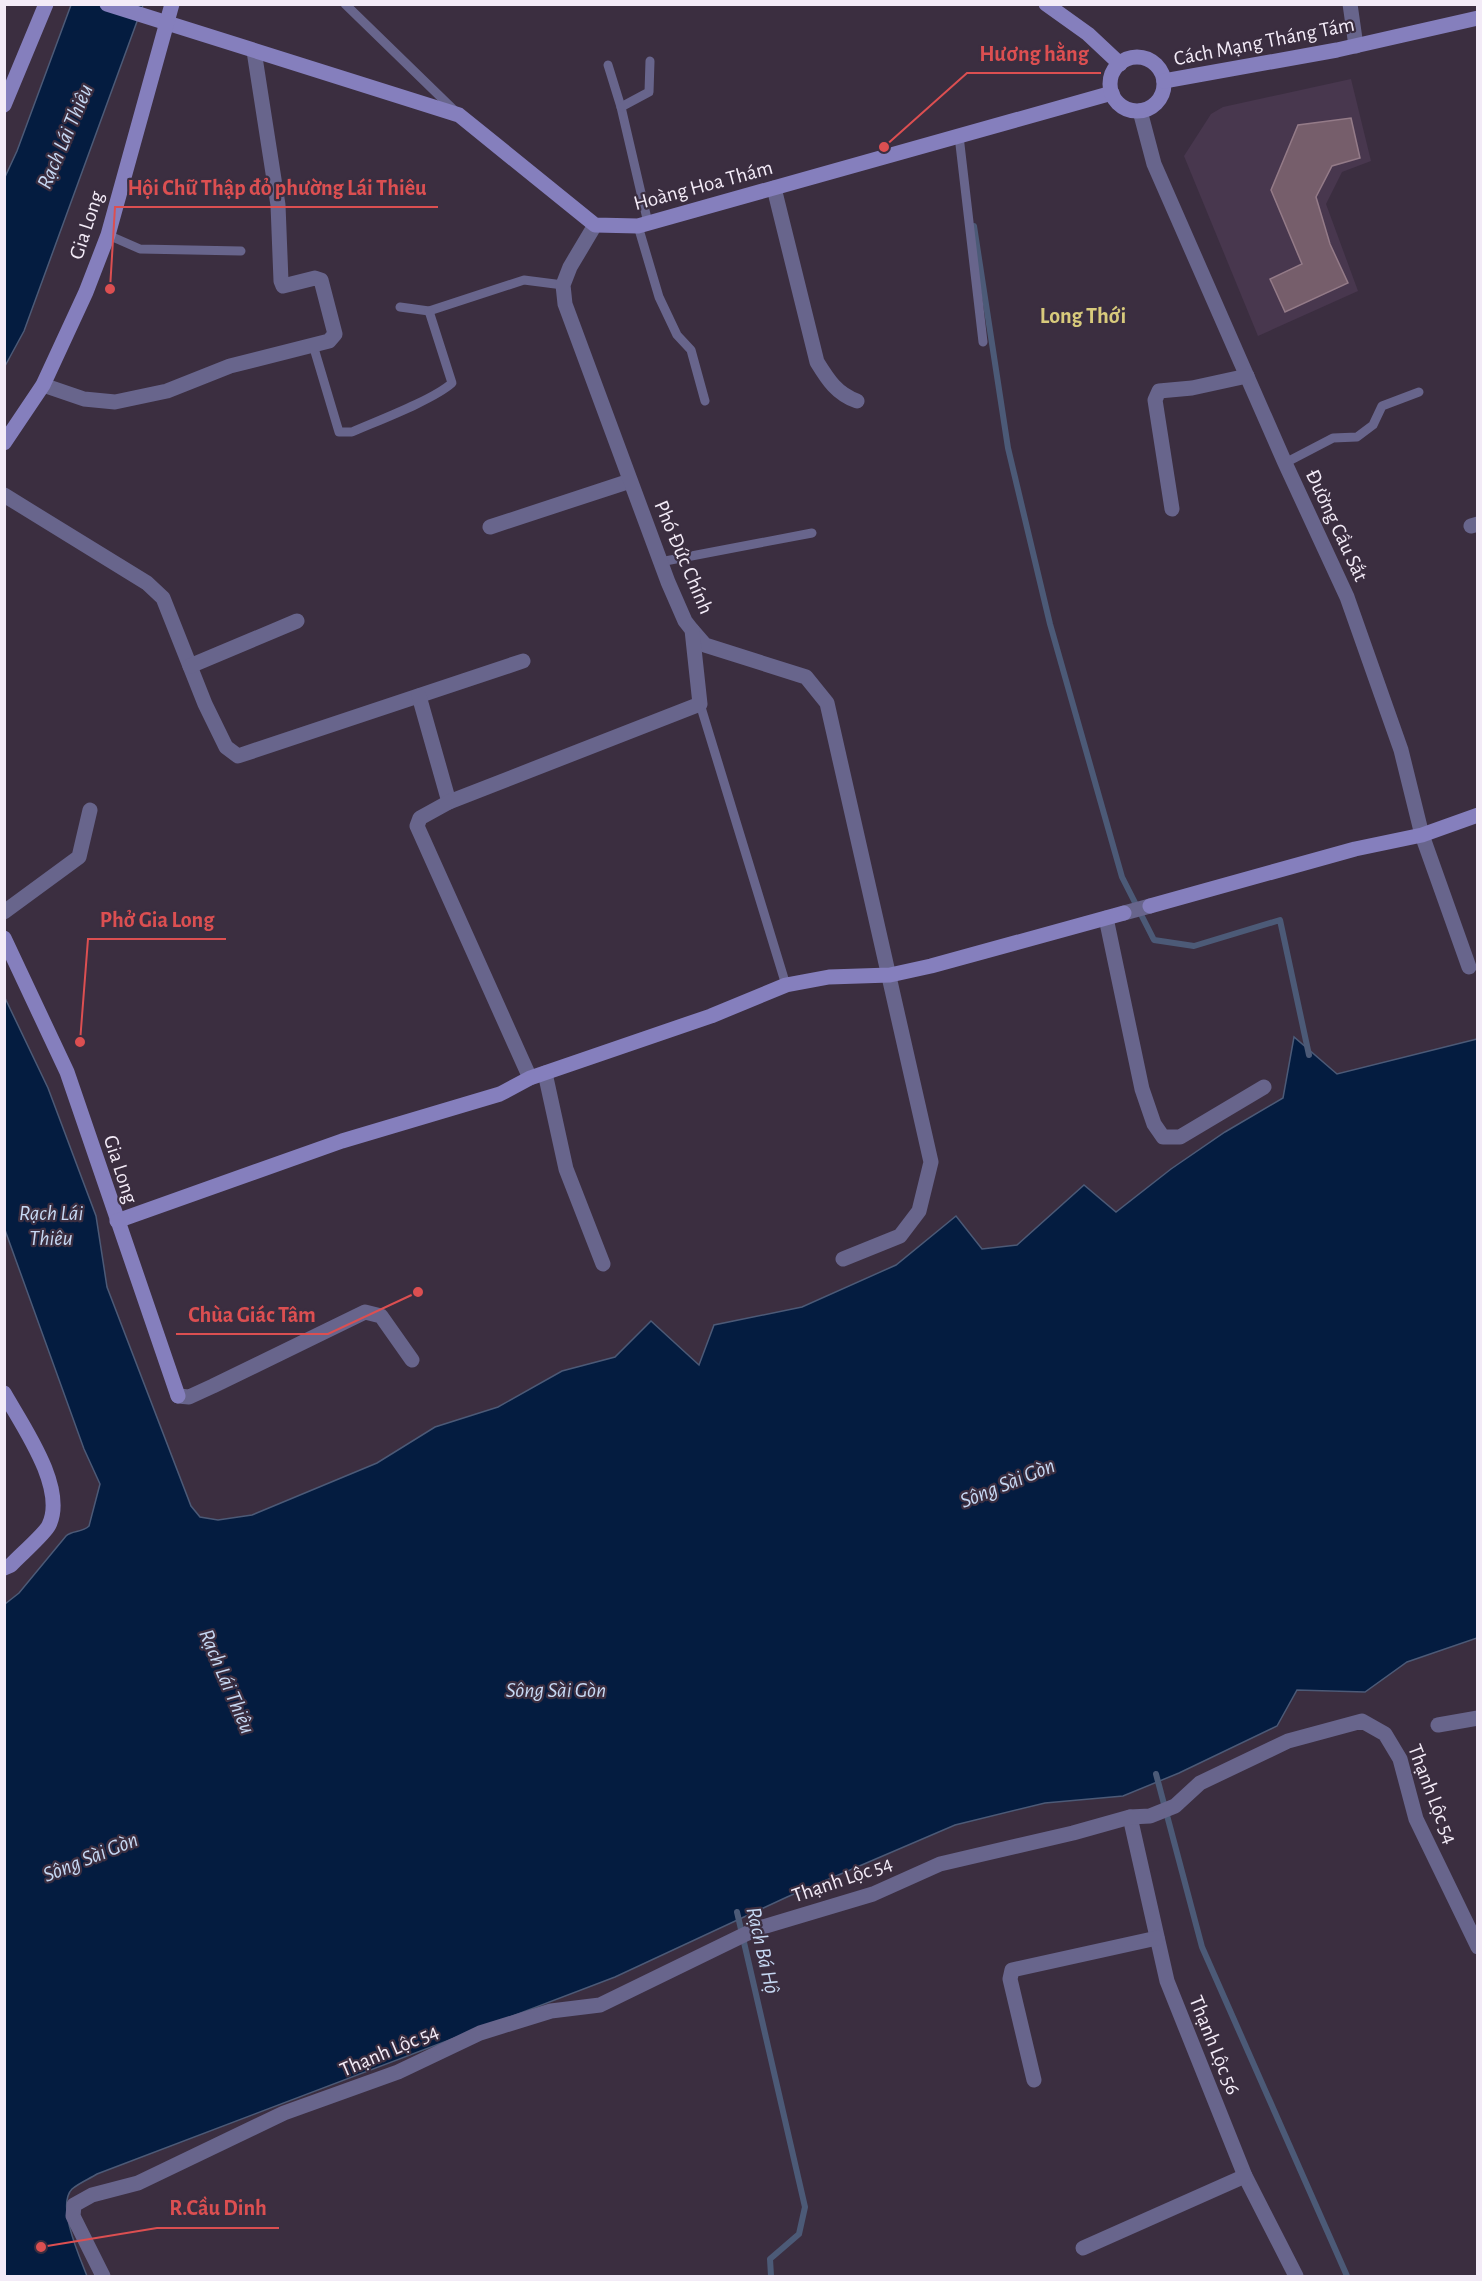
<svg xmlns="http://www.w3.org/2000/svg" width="1482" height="2281" font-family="'Alegreya Sans',sans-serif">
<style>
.built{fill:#48374e}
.water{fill:#041c40;stroke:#4c5a77;stroke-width:1.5}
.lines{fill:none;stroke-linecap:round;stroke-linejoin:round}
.stream{stroke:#4c5a77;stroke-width:6}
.building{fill:#765e6b;stroke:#947b88;stroke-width:1.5}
.lane{stroke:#68658c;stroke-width:9}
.street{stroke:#68658c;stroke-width:15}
.secondary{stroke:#857fbd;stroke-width:15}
.labels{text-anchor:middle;stroke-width:4.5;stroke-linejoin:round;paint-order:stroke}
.street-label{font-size:21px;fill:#f3ebf7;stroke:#3b2e40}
.water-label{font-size:22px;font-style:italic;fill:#c6d8f3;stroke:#3b2e40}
.neighbourhood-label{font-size:22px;font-weight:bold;fill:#d8ca7c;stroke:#3b2e40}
.leader{fill:none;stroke:#dc4f51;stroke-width:2}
.callout-dot{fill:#dc4f51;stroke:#3b2e40;stroke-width:2}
.callout-label{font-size:22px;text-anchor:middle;font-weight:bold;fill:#dc4f51;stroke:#3b2e40;stroke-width:4.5;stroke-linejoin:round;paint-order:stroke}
</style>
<rect width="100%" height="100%" fill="#3b2e40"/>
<!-- built -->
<path class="built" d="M1351,79L1371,161L1342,172L1326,204L1358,291L1258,336L1184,156L1211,114L1223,107Z"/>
<!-- water -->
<g class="water">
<path d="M71,5H143L24,331L5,366V177L17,151Z"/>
<path d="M5,998L48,1088L96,1216L107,1287L191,1506L200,1517L218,1520L252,1515L377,1463L435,1427L498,1407L562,1371L615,1357L651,1321L699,1365L714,1325L802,1307L896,1265L956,1216L982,1249L1017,1245L1084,1185L1116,1212L1171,1169L1225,1132L1283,1098L1294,1037L1337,1074L1477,1039V1638L1407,1662L1365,1692L1297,1690L1277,1726L1179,1773L1123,1796L1045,1803L955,1825L787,1897L615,1977L97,2174C89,2179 79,2183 72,2189C56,2205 80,2258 87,2276H5V1604L19,1593L66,1536C72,1530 82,1533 89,1526L100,1484L84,1449L5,1230Z"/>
</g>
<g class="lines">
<!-- stream -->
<g class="stream">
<path d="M974,226L1008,448L1050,624L1122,877L1154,940L1194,946L1280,920L1309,1055"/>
<path d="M1156,1774L1202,1947L1347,2276"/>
<path d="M737,1912L805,2207L799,2234L770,2259L771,2276"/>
</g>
</g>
<!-- building -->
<path class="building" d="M1351,118L1360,158L1332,166L1316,197L1330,244L1348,283L1285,312L1270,279L1302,264L1271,190L1298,125Z"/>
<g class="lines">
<!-- lane -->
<g class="lane">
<path d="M345,4L455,111"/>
<path d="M608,65L621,107L648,223"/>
<path d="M621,107L649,92L650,61"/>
<path d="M959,136L983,342"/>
<path d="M638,226L659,297L677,335L691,350L705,401"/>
<path d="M108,235L140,249L241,251"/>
<path d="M400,307L429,311L524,280L563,285"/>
<path d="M313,345L339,432H352C377,421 433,400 452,383L429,311"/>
<path d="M1285,463L1333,438L1357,437L1373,425L1382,406L1419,392"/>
<path d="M660,562L812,533"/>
<path d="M700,704L786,985"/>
</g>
<!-- street -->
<g class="street">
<path d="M1350,4L1356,46"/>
<path d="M1140,111L1154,164L1285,463L1347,597L1401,750L1422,835L1469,967"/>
<path d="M774,188L817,362C828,380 837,394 857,401"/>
<path d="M43,385L84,399L115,402L167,391L230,366L329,341L335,334L321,280L315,278L283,286L281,281L278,205L254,51"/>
<path d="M4,495L147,583L163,598L205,704L226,747L238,756L523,661"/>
<path d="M1172,509L1155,400L1159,391L1192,388L1247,376"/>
<path d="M1471,526L1478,524"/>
<path d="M490,527L630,481"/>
<path d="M692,630L705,645L806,677L827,703L931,1162L919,1211L900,1236L843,1259"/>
<path d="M190,666L297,621"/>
<path d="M419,696L449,802"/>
<path d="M4,912L79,857L90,810"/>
<path d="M1124,913L1150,906"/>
<path d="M1106,918L1142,1089L1154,1124L1163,1137H1180L1264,1087"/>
<path d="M545,1073L566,1169L603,1264"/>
<path d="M530,1078L417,826L420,818L449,802L700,704L692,630L685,621L668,582L565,304L563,285L570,267L595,225"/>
<path d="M178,1396L189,1397L213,1386L365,1312L381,1316L412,1360"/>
<path d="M1438,1725L1478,1718"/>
<path d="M1130,1817L1167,1981L1245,2176L1296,2276"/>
<path d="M1034,2080L1010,1979L1012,1970L1157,1938"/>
<path d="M1083,2248L1245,2176"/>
<path d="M103,2276L73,2216L74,2205L92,2195L138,2183L284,2113L398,2072L480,2033L551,2011L600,2005L756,1929L873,1894L940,1864L1073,1833L1130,1817L1150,1816L1175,1806L1200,1783L1288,1741L1362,1721L1385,1734L1400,1759L1416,1819L1478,1947"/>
</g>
<!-- secondary -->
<g class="secondary">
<path d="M107,4L459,115L595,225L638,226L1112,93"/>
<path d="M1046,4L1088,34L1120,64"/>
<circle cx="1137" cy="84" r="27"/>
<path d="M1164,81L1337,50L1478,18"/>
<path d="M4,105L46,4"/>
<path d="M4,443L43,385L86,292L108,235L172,4"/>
<path d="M1150,906L1355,849L1422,835L1478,815"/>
<path d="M4,938L67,1072L178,1396"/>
<path d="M117,1221L342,1141L500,1094L530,1078L711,1016L786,985L829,977L890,975L931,966L1124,913"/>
<path d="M4,1393C22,1425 67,1488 49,1525C45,1534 19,1556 11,1565L4,1568"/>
</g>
</g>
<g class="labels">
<!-- street labels -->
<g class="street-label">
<text transform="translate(1264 41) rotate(-11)" y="7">Cách Mạng Tháng Tám</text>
<text transform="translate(703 185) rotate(-15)" y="7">Hoàng Hoa Thám</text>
<text transform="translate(86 225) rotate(-72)" y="7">Gia Long</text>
<text transform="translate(1337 525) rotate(65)" y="7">Đường Cầu Sắt</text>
<text transform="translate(684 557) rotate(67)" y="7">Phó Đức Chính</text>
<text transform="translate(121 1169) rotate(72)" y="7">Gia Long</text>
<text transform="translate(1433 1794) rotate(69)" y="7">Thạnh Lộc 54</text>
<text transform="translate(842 1879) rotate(-19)" y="7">Thạnh Lộc 54</text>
<text transform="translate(1215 2045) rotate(68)" y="7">Thạnh Lộc 56</text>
<text transform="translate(389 2050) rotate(-23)" y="7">Thạnh Lộc 54</text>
</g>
<!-- water labels -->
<g class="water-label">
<text transform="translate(64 136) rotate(-67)" y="8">Rạch Lái Thiêu</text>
<text x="51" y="1220">Rạch Lái<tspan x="51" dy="25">Thiêu</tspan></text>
<text transform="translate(1007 1482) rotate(-22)" y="8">Sông Sài Gòn</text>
<text transform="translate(228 1681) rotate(67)" y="8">Rạch Lái Thiêu</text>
<text x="556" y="1697">Sông Sài Gòn</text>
<text transform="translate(90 1856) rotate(-22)" y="8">Sông Sài Gòn</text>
<text transform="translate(764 1950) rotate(77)" y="8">Rạch Bá Hộ</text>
</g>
<!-- neighbourhood labels -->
<g class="neighbourhood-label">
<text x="1083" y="323">Long Thới</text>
</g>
</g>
<!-- callouts -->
<path class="leader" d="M884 147L967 73H1101M110 289L115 207H438M80 1042L88 939H226M418 1292L328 1334H176M41 2247L157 2228H279"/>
<g class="callout-dot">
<circle cx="884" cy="147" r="6"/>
<circle cx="110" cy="289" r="6"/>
<circle cx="80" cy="1042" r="6"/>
<circle cx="418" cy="1292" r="6"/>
<circle cx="41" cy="2247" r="6"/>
</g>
<g class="callout-label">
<text x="1034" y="61">Hương hằng</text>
<text x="277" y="195">Hội Chữ Thập đỏ phường Lái Thiêu</text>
<text x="157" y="927">Phở Gia Long</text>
<text x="252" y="1322">Chùa Giác Tâm</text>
<text x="218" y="2215">R.Cầu Dinh</text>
</g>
<!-- border -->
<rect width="1482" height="2281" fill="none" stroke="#f3ebf7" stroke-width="12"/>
</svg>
